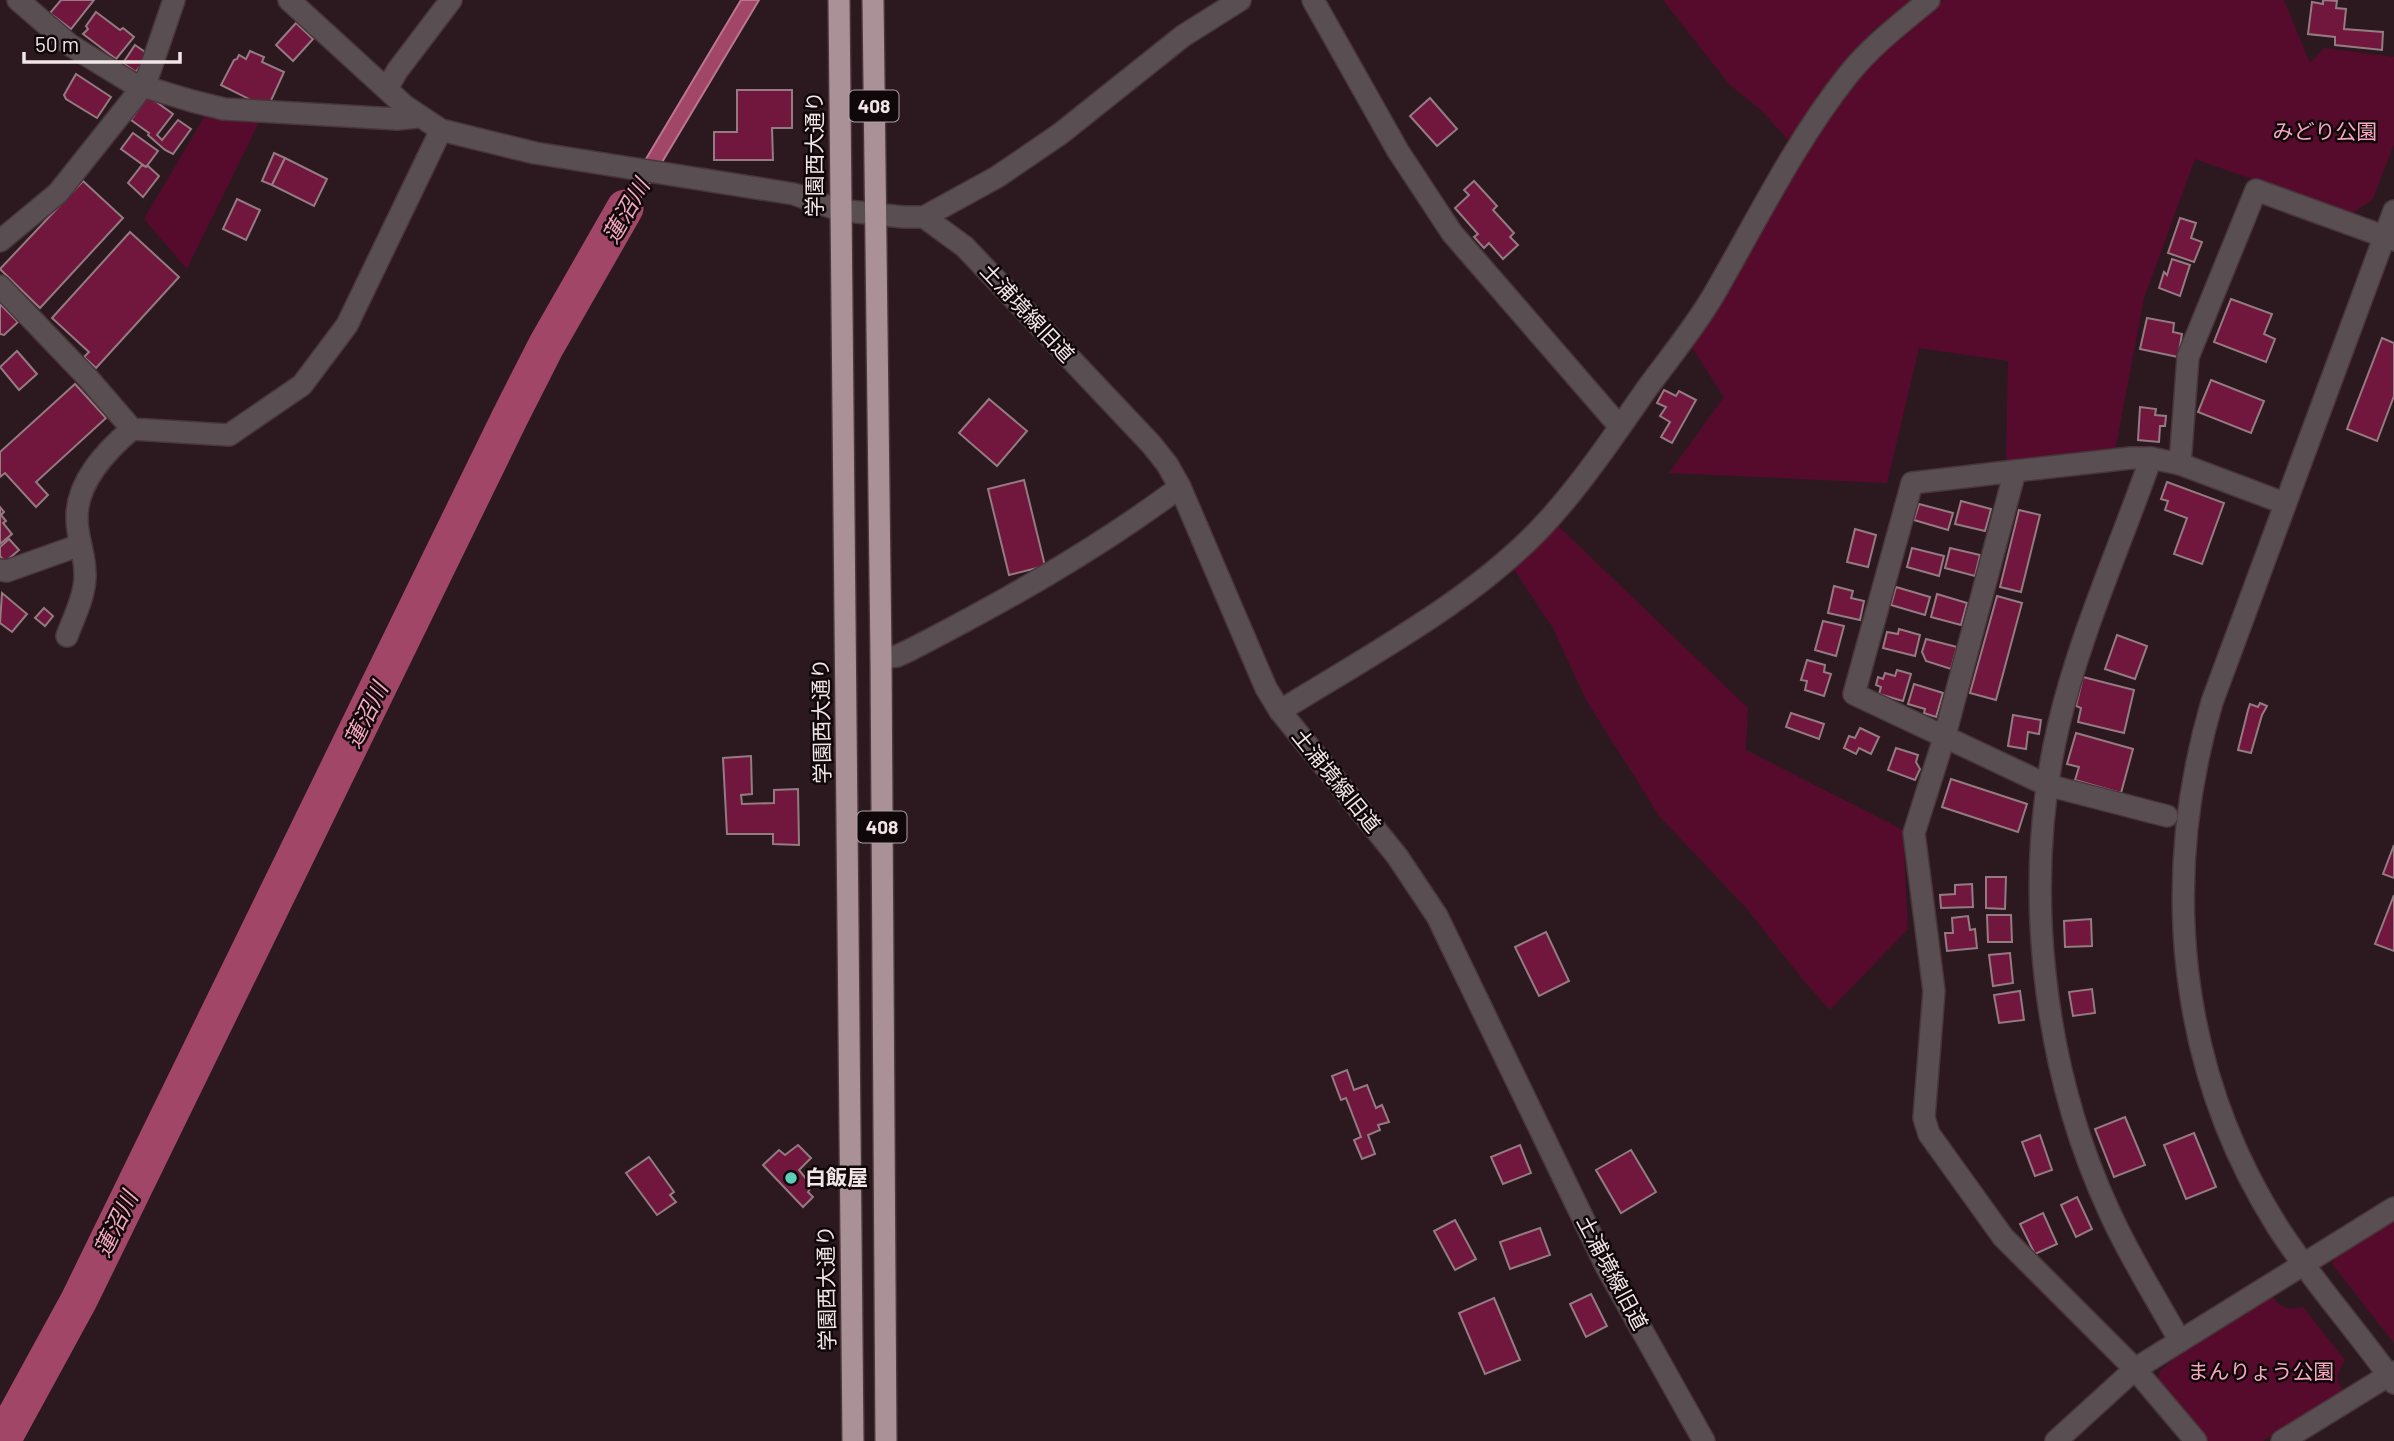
<svg xmlns="http://www.w3.org/2000/svg" width="2394" height="1441" font-family="Barlow,'Noto Sans JP',sans-serif">
<style>
.green{fill:#560b2c}
.water{fill:#a24667;stroke:#ba768e;stroke-width:2}
.lines{fill:none;stroke-linecap:round;stroke-linejoin:round}
.river{stroke:#a24667;stroke-width:37}
.building{fill:#71163d;stroke:#937b81;stroke-width:2}
.minor-casing{stroke:#48363b;stroke-width:24}
.highway-casing{stroke:#48363b;stroke-width:24}
.minor{stroke:#594f52;stroke-width:21}
.highway{stroke:#a99197;stroke-width:21}
.poi-dot{fill:#5cceba;stroke:#0f0709;stroke-width:2.5}
.labels{text-anchor:middle;stroke-width:5;stroke-linejoin:round;paint-order:stroke}
.shield{fill:#0f0709;stroke:#aea2a5;stroke-width:2}
.shield-label{font-size:19px;font-weight:bold;fill:#f2e5e8}
.park-label{font-size:21px;fill:#f5a8bf;stroke:#0f0709}
.street-label{font-size:21px;fill:#f2e5e8;stroke:#0f0709}
.poi-label{font-size:21px;font-weight:bold;fill:#f2e5e8;stroke:#0f0709;text-anchor:start}
.water-label{font-size:23px;font-style:italic;fill:#f4a7be;stroke:#0f0709}
</style>
<rect width="100%" height="100%" fill="#2c191f"/>
<!-- green -->
<g class="green">
<path d="M1663,0H1914L1874,29L1828,86L1789,141L1762,111L1729,84Z"/>
<path d="M1944,0H2284L2310,63L2324,48L2394,57V144L2373,199L2351,214L2195,159L2144,298L2115,451L2006,460L2008,361L1919,348L1887,483L1669,473L1724,397L1691,346L1737,278L1804,150L1846,89L1883,48Z"/>
<path d="M206,114L259,122L187,269L144,219Z"/>
<path d="M1556,524L1748,708L1746,750L1903,830L1908,929L1830,1010L1804,981L1747,909L1660,817L1586,700L1553,628L1513,568Z"/>
<path d="M2394,1219V1343L2332,1264L2336,1255Z"/>
<path d="M2270,1293C2279,1307 2286,1311 2303,1307L2345,1360C2338,1371 2334,1380 2344,1391L2263,1441H2203L2156,1385L2160,1371L2184,1350Z"/>
</g>
<!-- water -->
<path class="water" d="M741,0H759L607,254L594,246Z"/>
<g class="lines">
<!-- river -->
<path class="river" d="M2,1441L79,1300L509,419L546,346L625,208"/>
</g>
<!-- building -->
<g class="building">
<path d="M61,0H94L71,29L50,13Z"/>
<path d="M2323,0L2337,1L2336,8L2346,9L2344,29L2383,32L2382,50L2335,45V37L2308,34L2312,2L2323,4Z"/>
<path d="M96,12L120,30L123,28L134,37L116,59L83,34L88,29L86,26Z"/>
<path d="M296,23L313,39L293,61L276,45Z"/>
<path d="M135,45L148,54L136,72L123,63Z"/>
<path d="M250,51L264,57L262,62L284,72L269,105H261L221,85L234,60L237,59L239,55L246,59Z"/>
<path d="M76,74L111,97L97,118L66,99L64,95Z"/>
<path d="M737,90H792V128H772L773,160H714V132H737Z"/>
<path d="M148,96L173,114L157,135L162,140L178,120L191,129L173,154L165,150L148,135L149,133L131,120Z"/>
<path d="M1430,98L1457,129L1437,146L1410,116Z"/>
<path d="M133,133L158,151L146,167L121,149Z"/>
<path d="M274,153L285,158L272,185L262,181Z"/>
<path d="M285,158L327,179L314,206L272,185Z"/>
<path d="M142,165L146,167L148,166L159,176L143,197L128,183Z"/>
<path d="M83,181L123,218L40,308L0,269Z"/>
<path d="M1474,181L1497,206L1493,210L1514,233L1510,237L1518,245L1503,259L1489,243L1484,248L1474,237L1478,234L1455,208L1469,195L1464,190Z"/>
<path d="M237,199L260,210L246,240L223,229Z"/>
<path d="M2180,218L2196,223L2191,238L2202,242L2194,262L2168,253Z"/>
<path d="M130,232L179,277L96,368L84,357L89,352L52,318Z"/>
<path d="M2172,259L2190,265L2180,296L2159,288L2164,272L2167,275Z"/>
<path d="M2231,299L2272,314L2264,334L2275,339L2266,362L2214,342Z"/>
<path d="M0,304L18,322L4,335L0,334Z"/>
<path d="M2147,318L2174,323L2173,332L2182,334L2178,357L2140,349Z"/>
<path d="M2382,338L2394,343V396L2377,441L2347,429Z"/>
<path d="M17,351L37,374L19,390L0,367Z"/>
<path d="M2211,380L2264,401L2251,433L2198,412Z"/>
<path d="M75,384L106,418L36,482L48,495L36,507L5,473L0,477V452Z"/>
<path d="M1664,390L1676,396L1679,391L1696,400L1672,443L1661,437L1670,422L1660,416L1666,407L1657,403Z"/>
<path d="M989,399L1027,431L997,466L959,433Z"/>
<path d="M2140,407L2156,409L2155,415L2166,416L2165,426H2160L2159,442L2138,440Z"/>
<path d="M1024,480L1045,566L1009,575L988,489Z"/>
<path d="M2167,482L2224,503L2202,564L2174,554L2187,518L2165,510L2168,501L2161,499Z"/>
<path d="M1961,501L1991,509L1985,531L1955,524Z"/>
<path d="M1919,504L1953,513L1948,530L1914,520Z"/>
<path d="M0,507L4,512L1,515L6,521L3,523L12,534L0,544Z"/>
<path d="M2019,510L2040,515L2021,592L2000,587Z"/>
<path d="M1855,529L1876,535L1868,567L1847,562Z"/>
<path d="M9,539L19,550L5,562L0,556V547Z"/>
<path d="M1912,548L1944,556L1939,576L1907,567Z"/>
<path d="M1950,548L1980,555L1975,576L1945,568Z"/>
<path d="M1834,586L1853,591L1851,598L1864,601L1860,620L1828,613Z"/>
<path d="M1896,587L1930,597L1925,615L1891,605Z"/>
<path d="M2,593L27,614L12,632L0,623Z"/>
<path d="M1937,594L1967,603L1961,625L1931,617Z"/>
<path d="M1997,596L2022,603L1996,700L1970,693Z"/>
<path d="M44,608L53,616L45,626L35,618Z"/>
<path d="M1823,621L1844,626L1836,656L1815,650Z"/>
<path d="M1899,629L1920,635L1915,656L1883,648L1887,632L1898,634Z"/>
<path d="M2117,635L2147,646L2135,679L2105,669Z"/>
<path d="M1926,639L1957,647L1951,669L1926,661L1922,652Z"/>
<path d="M1807,660L1825,665L1824,672L1831,674L1824,696L1805,690L1807,681L1801,680Z"/>
<path d="M1897,670L1911,674L1903,701L1879,694L1881,687L1876,685L1878,677L1883,679L1885,673L1895,676Z"/>
<path d="M2083,677L2134,690L2124,733L2078,722L2081,708L2076,706Z"/>
<path d="M1914,684L1943,693L1936,717L1924,713L1925,709L1908,704Z"/>
<path d="M2260,703L2267,706L2262,715L2251,753L2238,750L2248,710L2250,704L2258,707Z"/>
<path d="M1791,713L1824,724L1819,739L1786,727Z"/>
<path d="M2013,715L2041,720L2039,734L2028,732L2026,749L2008,746Z"/>
<path d="M1860,728L1879,737L1871,754L1859,748L1856,754L1844,748L1849,736L1855,738Z"/>
<path d="M2076,733L2133,749L2121,793L2075,780L2079,767L2067,764Z"/>
<path d="M1896,748L1918,755L1916,762L1920,769L1915,780L1888,770Z"/>
<path d="M751,756L752,794L741,795L742,804L774,803V790L798,789L799,845L773,844V834H727L723,758Z"/>
<path d="M1951,779L2027,804L2018,832L1942,807Z"/>
<path d="M2394,845V878L2383,874Z"/>
<path d="M1986,877H2006L2005,909L1986,908Z"/>
<path d="M1972,884L1973,907L1941,908L1940,895L1955,894V885Z"/>
<path d="M2394,895V951L2375,944Z"/>
<path d="M1987,915H2011L2012,942H1988Z"/>
<path d="M1968,916L1970,930L1975,929L1977,948L1947,951L1945,933H1953L1952,918Z"/>
<path d="M2091,919L2092,946L2065,947L2064,921Z"/>
<path d="M1546,932L1569,981L1539,996L1515,947Z"/>
<path d="M2010,953L2013,983L1993,986L1989,955Z"/>
<path d="M2092,989L2095,1013L2073,1016L2069,992Z"/>
<path d="M2020,991L2024,1020L1999,1023L1994,995Z"/>
<path d="M1347,1070L1354,1090L1367,1085L1376,1108L1382,1105L1389,1122L1378,1125L1380,1130L1368,1135L1375,1154L1362,1159L1354,1140L1361,1137L1346,1098L1341,1100L1332,1076Z"/>
<path d="M2125,1117L2145,1165L2114,1177L2095,1129Z"/>
<path d="M2194,1133L2216,1187L2186,1199L2164,1145Z"/>
<path d="M2040,1135L2052,1170L2035,1176L2022,1142Z"/>
<path d="M798,1145L811,1158L799,1170L812,1186L808,1192L813,1197L803,1207L763,1165L779,1150L785,1155Z"/>
<path d="M1520,1145L1531,1173L1503,1184L1491,1157Z"/>
<path d="M1631,1150L1656,1192L1621,1213L1596,1170Z"/>
<path d="M649,1157L674,1192L670,1195L676,1202L657,1215L626,1173Z"/>
<path d="M2077,1197L2092,1229L2076,1237L2061,1205Z"/>
<path d="M2043,1213L2057,1244L2035,1254L2020,1224Z"/>
<path d="M1455,1220L1476,1259L1455,1270L1434,1231Z"/>
<path d="M1540,1228L1550,1255L1510,1269L1500,1242Z"/>
<path d="M1591,1294L1607,1326L1586,1337L1570,1304Z"/>
<path d="M1494,1298L1520,1360L1485,1374L1459,1313Z"/>
</g>
<g class="lines">
<!-- minor casing -->
<g class="minor-casing">
<g id="minor">
<path d="M18,0L70,45L132,83L192,101L224,109L397,119L418,117"/>
<path d="M289,0L405,106L441,130L535,153L794,194L839,210L903,217H924L965,247L1151,444L1167,464L1180,487L1266,688L1280,711L1397,856L1437,916L1607,1268L1704,1441"/>
<path d="M1313,0L1398,151L1452,233L1620,427"/>
<path d="M387,89L397,71L451,0"/>
<path d="M2394,211L2212,702C2160,880 2177,1067 2277,1226C2312,1281 2357,1330 2394,1383"/>
<path d="M924,217L997,177L1060,134L1183,36L1240,0"/>
<path d="M0,241L58,193L136,95L148,76L174,0"/>
<path d="M0,286L88,378L132,429L229,435L302,385L347,325L441,130"/>
<path d="M2151,458C2120,547 2079,636 2058,728C2022,884 2042,1066 2109,1211C2129,1256 2156,1298 2180,1341"/>
<path d="M2180,464L2188,357L2256,190L2394,240"/>
<path d="M2015,471L1912,483L1854,694L2047,785L2167,816"/>
<path d="M0,570L7,571L80,545"/>
<path d="M67,636C74,617 86,594 85,573C85,555 77,537 77,519C76,482 106,451 132,429"/>
<path d="M881,658L897,656L910,650C1003,602 1096,550 1180,487"/>
<path d="M1280,711C1370,655 1480,597 1550,518C1585,479 1618,430 1648,387C1670,357 1694,328 1713,296C1756,222 1794,143 1848,75C1871,46 1900,24 1929,0"/>
<path d="M2056,1441L2135,1369L2394,1208"/>
<path d="M2196,1441L2135,1369L2003,1237L1929,1134L1924,1118L1934,991L1914,833L1945,735L2015,471L2131,458H2151L2180,464L2284,503"/>
<path d="M2282,1441L2394,1372"/>
</g>
</g>
<!-- highway casing -->
<g class="highway-casing">
<g id="highway">
<path d="M839,0L853,1441"/>
<path d="M873,0L881,658L886,1441"/>
</g>
</g>
<!-- minor -->
<use href="#minor" class="minor"/>
<!-- highway -->
<use href="#highway" class="highway"/>
</g>
<!-- markers -->
<circle class="poi-dot" cx="791" cy="1178" r="7"/>
<g class="labels">
<!-- shield labels -->
<g class="shield">
<rect x="849.5" y="90.5" width="49" height="31" rx="5"/>
<rect x="857.5" y="811.5" width="49" height="31" rx="5"/>
</g>
<g class="shield-label">
<text x="874" y="113">408</text>
<text x="882" y="834">408</text>
</g>
<!-- park labels -->
<g class="park-label">
<text x="2325" y="139">みどり公園</text>
<text x="2261" y="1379">まんりょう公園</text>
</g>
<!-- street labels -->
<g class="street-label">
<text transform="translate(815 154) rotate(-90)" y="7">学園西大通り</text>
<text transform="translate(1027 313) rotate(47)" y="7">土浦境線旧道</text>
<text transform="translate(822 721) rotate(-91)" y="7">学園西大通り</text>
<text transform="translate(1336 781) rotate(51)" y="7">土浦境線旧道</text>
<text transform="translate(1612 1273) rotate(62)" y="7">土浦境線旧道</text>
<text transform="translate(827 1288) rotate(-91)" y="7">学園西大通り</text>
</g>
<!-- poi labels -->
<g class="poi-label">
<text x="805" y="1185">白飯屋</text>
</g>
<!-- water labels -->
<g class="water-label">
<text transform="translate(626 211) rotate(-60)" y="8">蓮沼川</text>
<text transform="translate(366 715) rotate(-64)" y="8">蓮沼川</text>
<text transform="translate(116 1224) rotate(-64)" y="8">蓮沼川</text>
</g>
</g>
<!-- scale -->
<path d="M24 52v10h156v-10" fill="none" stroke="#f2e5e8" stroke-width="3.5"/>
<text x="35" y="52" font-size="21" fill="#f2e5e8" stroke="#0f0709" stroke-width="5" paint-order="stroke">50 m</text>
</svg>
